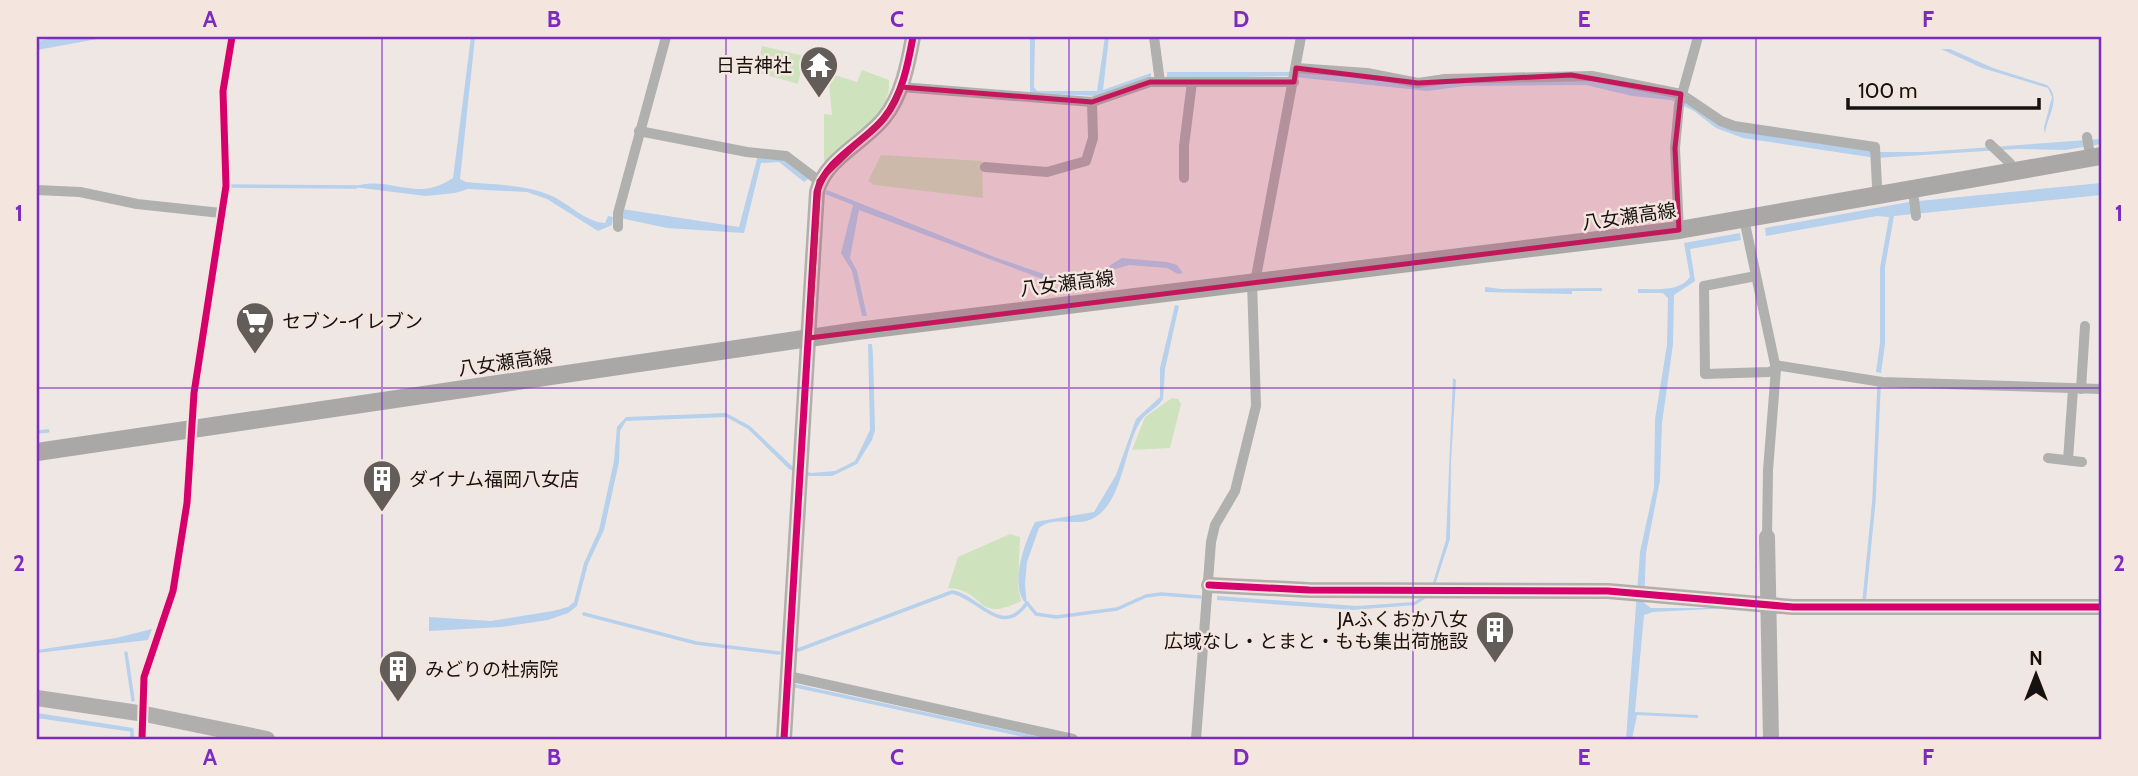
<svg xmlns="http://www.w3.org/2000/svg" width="2138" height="776" font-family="Cabin,'Noto Sans JP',sans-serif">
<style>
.green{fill:#cfe2be}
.water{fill:#b7d0ec}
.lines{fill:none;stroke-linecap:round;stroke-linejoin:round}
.stream{stroke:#b7d0ec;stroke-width:3.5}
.street{stroke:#b0b0ae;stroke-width:10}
.secondary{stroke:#b0afad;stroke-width:16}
.primary{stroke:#a9a8a7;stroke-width:18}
.cycleway-casing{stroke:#f4e6de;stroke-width:11}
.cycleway{stroke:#d6006c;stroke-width:7}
.marked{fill:#c2185b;fill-opacity:0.2;stroke:#c2185b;stroke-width:5;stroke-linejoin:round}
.grid{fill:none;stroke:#7b2cbf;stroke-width:2;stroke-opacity:0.55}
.labels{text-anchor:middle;stroke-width:5;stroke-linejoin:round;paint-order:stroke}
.poi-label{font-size:19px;fill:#16120f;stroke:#f4e6de;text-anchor:start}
.street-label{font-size:19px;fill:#16120f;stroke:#f4e6de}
.neatline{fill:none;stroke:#7b2cbf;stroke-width:2.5}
.grid-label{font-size:23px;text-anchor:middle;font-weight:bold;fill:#7b2cbf}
</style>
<rect width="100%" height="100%" fill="#efe7e3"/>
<!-- green -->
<g class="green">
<path d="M762,46L804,56L798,84L756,72Z"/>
<path d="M862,70L889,80C892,116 849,142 824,161V114L832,115L828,73L857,82Z"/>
<path d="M881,155L982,161L983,198L874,185L868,181Z"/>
<path d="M1172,398L1178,399L1181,404L1170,448L1132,450L1145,417Z"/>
<path d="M1010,534L1020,537L1018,587L1021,601C973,624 988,590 948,588L958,557Z"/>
</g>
<!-- water -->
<g class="water">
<path d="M62,37H108L37,50V41Z"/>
<path d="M471,37H475L460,179L466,182C494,185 526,184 552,196C569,204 586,222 605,223L608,216L613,217L612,225L598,231L547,199L527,192L468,189L455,193L426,196L353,187C390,174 414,204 453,178Z"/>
<path d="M1030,37H1035L1034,87L1037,91H1097L1105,37H1109L1103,90L1151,73V78L1100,96L1030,93Z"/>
<path d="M1941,49H1950L1993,68L2047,85C2062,99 2047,116 2045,134L2044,127L2052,97L2048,88L1982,68Z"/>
<path d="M1167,72H1304L1413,84L1593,79L1675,95L1734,130L1878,152H1923L2101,139V144L2065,150L2017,149L1876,158L1743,138L1716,128L1694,111L1671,100L1632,96L1586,85L1466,86L1427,91L1285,76L1167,79Z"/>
<path d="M758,155L779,157L808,179L804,182L779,162L761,163L744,233L667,228L620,218L622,209L739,227Z"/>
<path d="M2101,183V195L1894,216L1885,267V344L1881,373L1876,372L1880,343V268L1889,217L1877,216L1766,236L1765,228L1909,202Z"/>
<path d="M827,190L997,258L1062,280H1086L1122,258L1167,262L1177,265L1183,273L1178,274L1167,268L1129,265L1109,271L1087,284L1053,283L859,210L850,258L857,271L867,316H862L852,271L841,253L853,205L825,194Z"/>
<path d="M1740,233L1741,240L1690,249L1695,281L1674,295L1673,344L1662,423L1660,480L1646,553L1644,603L1651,608H1729L1653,612L1644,615L1635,712L1698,715V718L1637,715L1632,739H1626L1640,552L1654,488L1655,419L1667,345L1668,298L1663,293H1638V289C1655,289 1680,292 1690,277L1684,243Z"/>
<path d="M1485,287L1501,289L1602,288V291H1572V294L1485,292Z"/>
<path d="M1175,305L1179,306L1165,369L1163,399C1157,409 1146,412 1140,422C1124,448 1123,504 1092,519C1075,527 1054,515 1039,528L1027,562L1025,584L1027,605C1008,586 1025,542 1035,522L1094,512L1116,475L1136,419L1160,397V368Z"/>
<path d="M868,344H872L873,355L875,430L872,440L857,464L832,476H806L789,469L748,429L726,417L626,421L620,431L619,462L604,530L588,564L577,606L568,613L548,620L501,627L429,631V617L491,621L553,611L568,607L574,602L584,563L599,530L614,461L617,427L626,417L726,413L750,426L793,467L811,473L835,471L855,461L870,430Z"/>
<path d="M1453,378L1456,380L1451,461L1450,539L1432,594L1415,605L1353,610L1217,600V596L1357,606L1414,602L1430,592L1446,540Z"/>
<path d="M152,629L148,640L37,653V650L116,638Z"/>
<path d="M37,713L133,728V732L37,718Z"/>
</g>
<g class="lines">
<!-- stream -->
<g class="stream">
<path d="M227,186L356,187"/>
<path d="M37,432L48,431"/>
<path d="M1864,602L1874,500L1879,387"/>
<path d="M1027,603L1036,614L1056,617L1117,609L1146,596L1161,594L1200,597"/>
<path d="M584,614L696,643L779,653"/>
<path d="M798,650L952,592C977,595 1001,640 1027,603"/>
<path d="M126,653L133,700"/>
<path d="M796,686L1041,739"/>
<path d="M132,730V739"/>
</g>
<!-- street -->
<g class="street">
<path d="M1154,37L1160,82"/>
<path d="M1296,68L1367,73L1418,83L1445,79L1592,76L1681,94L1721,121L1734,126L1875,147L1877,186"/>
<path d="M901,87L1092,102L1150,82H1294"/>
<path d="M639,131L747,152L786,156L819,181"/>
<path d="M2087,137L2089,149"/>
<path d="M1990,144L2010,163"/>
<path d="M985,167L1047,172L1086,161L1093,138L1092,102"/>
<path d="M1184,178V146L1192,82"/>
<path d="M37,190L80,192L137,204L221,213"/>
<path d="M1914,199L1916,216"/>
<path d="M1744,219L1776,369L1769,372L1705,374L1704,286L1756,276"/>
<path d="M618,227V213L666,37"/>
<path d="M1679,230L1675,148L1679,105L1698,37"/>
<path d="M1255,282L1301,37"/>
<path d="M1775,365L1882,382L2101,389"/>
<path d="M2081,389L2085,326"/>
<path d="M2048,458L2082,462"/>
<path d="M2068,460L2073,389"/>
<path d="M1767,537L1768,470L1776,369"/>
<path d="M788,676L1073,739"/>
<path d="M142,739L144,677L173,591L187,503L194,393L226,186L223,91L232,37"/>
<path d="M1196,739L1211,542L1215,525L1235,491L1256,406L1252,282"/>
</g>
<!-- secondary -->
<g class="secondary">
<path d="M1767,537L1771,739"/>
<path d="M1209,585L1309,590L1608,591L1793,607H2101"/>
<path d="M37,698L145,714L267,739"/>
<path d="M784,739L817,192C825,159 864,143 884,118C902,96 908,64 913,37"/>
</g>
<!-- primary -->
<path class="primary" d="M37,452L857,331L1679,230L2101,156"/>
<!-- cycleway casing -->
<g class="cycleway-casing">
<g id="cycleway">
<path d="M1209,585L1309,590L1608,591L1793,607H2101"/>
<path d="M142,739L144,677L173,591L187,503L194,393L226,186L223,91L232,37"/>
<path d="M784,739L817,192C825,159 864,143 884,118C902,96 908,64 913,37"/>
</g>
</g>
<!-- cycleway -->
<use href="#cycleway" class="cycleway"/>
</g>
<!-- marked area -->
<path class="marked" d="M1296,68L1418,83L1571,75L1681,94L1675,148L1679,230L809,338L819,181L886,116L901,87L1092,102L1150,82H1294Z"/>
<!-- grid -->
<path class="grid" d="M382,37V739M726,37V739M1069,37V739M1413,37V739M1756,37V739M37,388H2101"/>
<!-- icons -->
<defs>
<g id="temple-pin" transform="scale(2.0125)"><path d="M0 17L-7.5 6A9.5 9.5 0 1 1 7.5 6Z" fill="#625d59" stroke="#f4e6de"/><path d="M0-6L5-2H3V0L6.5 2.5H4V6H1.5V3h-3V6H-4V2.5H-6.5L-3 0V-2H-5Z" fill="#fff"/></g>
<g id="supermarket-pin" transform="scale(2.0125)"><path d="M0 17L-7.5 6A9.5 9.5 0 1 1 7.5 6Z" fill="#625d59" stroke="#f4e6de"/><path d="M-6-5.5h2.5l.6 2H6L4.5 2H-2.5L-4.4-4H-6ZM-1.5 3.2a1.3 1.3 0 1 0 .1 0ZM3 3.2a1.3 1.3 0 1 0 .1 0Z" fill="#fff"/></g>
<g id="building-pin" transform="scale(2.0125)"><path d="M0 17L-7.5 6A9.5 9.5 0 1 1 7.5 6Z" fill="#625d59" stroke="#f4e6de"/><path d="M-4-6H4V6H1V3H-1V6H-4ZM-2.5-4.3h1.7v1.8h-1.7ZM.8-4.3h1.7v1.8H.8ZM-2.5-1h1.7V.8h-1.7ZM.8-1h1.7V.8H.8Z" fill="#fff"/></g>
</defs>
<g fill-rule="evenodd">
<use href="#temple-pin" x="819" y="65"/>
<use href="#supermarket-pin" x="255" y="321"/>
<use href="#building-pin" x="382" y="479"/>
<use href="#building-pin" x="1495" y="630"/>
<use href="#building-pin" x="398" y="669"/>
</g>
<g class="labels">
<!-- poi labels -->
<g class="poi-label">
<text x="792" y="72" text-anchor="end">日吉神社</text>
<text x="282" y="328">セブン-イレブン</text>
<text x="409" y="486">ダイナム福岡八女店</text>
<text x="1468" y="626" text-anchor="end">JAふくおか八女<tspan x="1468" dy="22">広域なし・とまと・もも集出荷施設</tspan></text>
<text x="425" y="676">みどりの杜病院</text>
</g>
<!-- street labels -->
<g class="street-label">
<text transform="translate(1629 216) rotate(-8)" y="7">八女瀬高線</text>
<text transform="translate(1067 283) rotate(-7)" y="7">八女瀬高線</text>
<text transform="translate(505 362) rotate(-8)" y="7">八女瀬高線</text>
</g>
</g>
<!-- border -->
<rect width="2138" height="776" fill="none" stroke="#f4e6de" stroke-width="77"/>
<!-- north arrow -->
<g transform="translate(2036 675)" stroke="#f4e6de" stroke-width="5" paint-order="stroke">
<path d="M0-5L12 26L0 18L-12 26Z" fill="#16120f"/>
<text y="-10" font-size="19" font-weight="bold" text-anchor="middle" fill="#16120f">N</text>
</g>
<!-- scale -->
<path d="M1848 98v10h191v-10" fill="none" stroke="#16120f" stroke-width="3.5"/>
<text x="1858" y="98" font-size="21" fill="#16120f" stroke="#f4e6de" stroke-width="5" paint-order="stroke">100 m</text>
<rect x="38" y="38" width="2062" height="700" class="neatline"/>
<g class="grid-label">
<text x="210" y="27">A</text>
<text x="554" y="27">B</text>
<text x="897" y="27">C</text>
<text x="1241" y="27">D</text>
<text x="1584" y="27">E</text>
<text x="1928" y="27">F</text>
<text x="19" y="221">1</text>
<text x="2119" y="221">1</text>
<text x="19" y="571">2</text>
<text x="2119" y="571">2</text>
<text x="210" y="765">A</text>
<text x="554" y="765">B</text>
<text x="897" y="765">C</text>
<text x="1241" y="765">D</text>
<text x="1584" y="765">E</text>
<text x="1928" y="765">F</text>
</g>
</svg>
